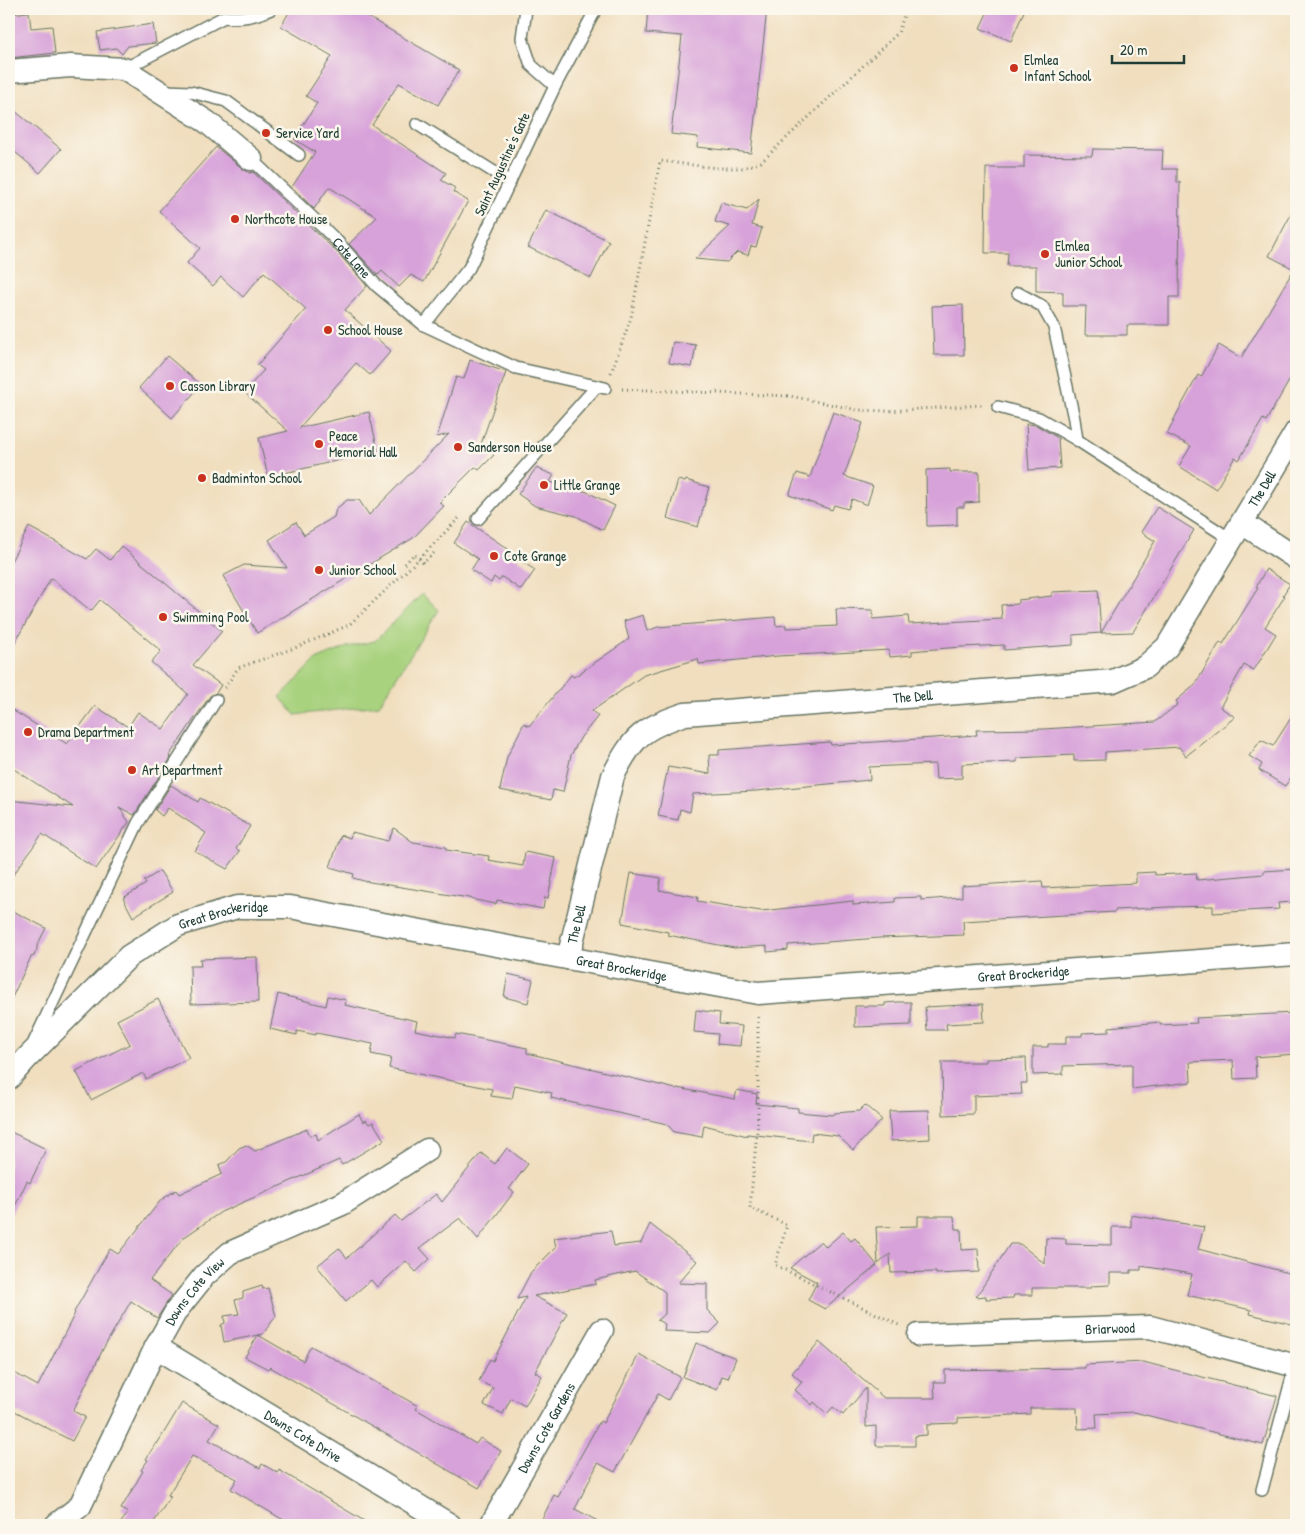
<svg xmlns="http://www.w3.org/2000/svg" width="1305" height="1534" font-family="'Patrick Hand',sans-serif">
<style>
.green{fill:#a8d27e;stroke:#648859}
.building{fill:#d7a1d9}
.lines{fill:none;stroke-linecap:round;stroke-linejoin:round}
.service-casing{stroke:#687564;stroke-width:14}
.minor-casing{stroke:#687564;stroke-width:25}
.path{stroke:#687564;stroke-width:3;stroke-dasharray:1 4;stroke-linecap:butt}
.service{stroke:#fff;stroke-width:11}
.minor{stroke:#fff;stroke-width:22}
.path-bridge{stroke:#687564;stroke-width:3;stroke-dasharray:1 4;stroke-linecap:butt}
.poi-dot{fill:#c8321e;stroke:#fbf7ec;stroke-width:2}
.labels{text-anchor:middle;stroke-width:5;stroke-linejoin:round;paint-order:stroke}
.poi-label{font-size:14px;fill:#1f3d34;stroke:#fbf7ec;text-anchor:start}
.street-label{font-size:14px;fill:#1f3d34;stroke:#fbf7ec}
</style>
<rect width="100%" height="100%" fill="#fbf7ec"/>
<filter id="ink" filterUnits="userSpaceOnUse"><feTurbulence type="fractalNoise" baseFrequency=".02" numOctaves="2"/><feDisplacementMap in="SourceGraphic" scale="10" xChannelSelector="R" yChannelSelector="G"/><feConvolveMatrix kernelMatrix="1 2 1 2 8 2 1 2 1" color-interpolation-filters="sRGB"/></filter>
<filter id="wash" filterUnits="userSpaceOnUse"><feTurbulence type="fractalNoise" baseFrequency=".0096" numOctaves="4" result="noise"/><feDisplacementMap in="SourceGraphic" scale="20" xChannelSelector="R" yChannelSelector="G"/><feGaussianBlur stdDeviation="1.12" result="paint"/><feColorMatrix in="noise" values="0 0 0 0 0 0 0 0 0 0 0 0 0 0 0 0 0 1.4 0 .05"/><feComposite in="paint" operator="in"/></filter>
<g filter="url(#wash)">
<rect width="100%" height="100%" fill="#f0debe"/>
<!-- green -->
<path class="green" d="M422,594L439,610L379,705L295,715L280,697L316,660L347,647L375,641Z"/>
<g id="blocks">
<!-- building -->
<g class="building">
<path d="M291,9H354L459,70L438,105L399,83L372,125L446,173L441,180L455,188L453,192L468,201L424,282L411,275L399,287L382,271L378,275L349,244L377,217L329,187L314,209L292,187L315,152L294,139L317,103L306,96L332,56L281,26Z"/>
<path d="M648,9H767L751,153L697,147L698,137L671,134L682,36L646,33Z"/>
<path d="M989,9H1025L1011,41L980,28Z"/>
<path d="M29,12L31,28L52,26L55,53L9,58V14Z"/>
<path d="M153,24L156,43L128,46L122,54L116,48L100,50L97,32Z"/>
<path d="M9,106L61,149L40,173L9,147Z"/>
<path d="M216,147L243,169L250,173L253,172L339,254L367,286L345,310L391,351L370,375L356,363L299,428L369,412L378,451L268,477L259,438L288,431L244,392L264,370L257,365L306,309L264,272L243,297L221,277L213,286L187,263L200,248L159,211Z"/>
<path d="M1093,149L1163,150L1162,169H1177V182H1180L1179,297H1169V325H1127V335H1085L1086,306H1063V292L1036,291V266H1007L1008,253H985L986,168H1024V155L1092,156Z"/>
<path d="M759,199L752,225L762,228L756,247L751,246L748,255L737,252L727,262L695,259L730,226L715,222L721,203L747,210Z"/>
<path d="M1296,205V369L1266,421L1263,419L1239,460L1235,457L1216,489L1179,466L1191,446L1167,434L1174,421H1173L1198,375L1201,377L1219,345L1241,358L1294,269L1269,256Z"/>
<path d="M546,210L609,241L591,278L528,247Z"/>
<path d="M963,305L964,355H934L932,306Z"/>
<path d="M673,342L696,345L692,367L669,363Z"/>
<path d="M167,356L201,385L172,418L139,388Z"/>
<path d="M470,360L506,372L481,444L494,455L479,470L475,467L439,503L444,506L413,538L257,633L223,576L244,565L287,568L269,540L296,522L304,535L334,517L336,509L347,500H359L369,515L449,434L437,437L456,377L464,379Z"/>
<path d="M833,412L863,423L844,476L873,486L867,505L852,499L848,509L834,505L832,510L789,495L797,473L810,477Z"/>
<path d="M1026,424L1036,425L1058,438L1060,468L1029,470Z"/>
<path d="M536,468L554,475L550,482L587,492L615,506L603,530L576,516L535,506L518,494Z"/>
<path d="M950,469V472H979V502L964,503V507H957V525L927,526L926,470Z"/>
<path d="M678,480L685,482L686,480L709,487L698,527L667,518Z"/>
<path d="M1157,507L1194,530L1133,632L1101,633L1155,541L1141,532Z"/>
<path d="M468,522L511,551L509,553L535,570L521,590L502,577L499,581L494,577L491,583L471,570L478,559L454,543Z"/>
<path d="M29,527L87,559L96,549L110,560L121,546L222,631L193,665L221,685L216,693L210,696L169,756L171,758L134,815L119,807L129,822L96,869L42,834L9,881V800L73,807L9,766V708L67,744L95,706L128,727L138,712L163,729L188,694L151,662L161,651L100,600L91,611L51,578L9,653V565Z"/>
<path d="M1266,569L1290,584L1283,595L1285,596L1265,627L1276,634L1254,670L1244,665L1220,707L1235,717L1186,756L1179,747L1105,752V760L1074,761V755L1017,758V762L962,764V778L936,779L935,764L869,767L870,780L756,791L693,794L690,812L680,809L678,820L658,816L668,767L710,774L709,755H719V750L830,742L831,745L977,735L976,730L1044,729L1155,722L1178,704L1176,701L1195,685L1220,642L1223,644L1258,588L1256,587Z"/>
<path d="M1098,590L1101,633L1073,635V645L1004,650V645L962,647L922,650L912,651V655L890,657L889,650L854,652L778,656L699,664L698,659L644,675L592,711L598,716L581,737L571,755L563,792L553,790L551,800L500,790L507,757L524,723L529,726L571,675L574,677L629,639L624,621L643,615L647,631L658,627L775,617L776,626L786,625V628L818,627L837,626L836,609L873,610V619L908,616L909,624L1002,619L1001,605L1018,604V600L1052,596V592Z"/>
<path d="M1296,710V770L1285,786L1259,770L1262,764L1249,756L1261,740L1273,746Z"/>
<path d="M171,785L198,802L200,798L250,826L236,849L240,851L227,869L195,851L206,833L168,808L162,816L155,810Z"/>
<path d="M394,828L413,842L446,847V850L489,856L488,860L523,866L525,852L556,858L548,898L545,897L543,909L497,900L496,904L475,900V899L364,881L353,878L354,874L330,867L341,835L350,838L352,832L388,841Z"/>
<path d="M1295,869V874H1296V902L1278,903L1279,909L1213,913V906L1168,907L1115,910V912L963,921L964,935L879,938L788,945V950L767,952V946L734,948L668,935V932L622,923L631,873L661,878L659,890L698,897L697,901L761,911L853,901V905L895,902V898L921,897V900L962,897V886L1042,881L1043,888L1136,883V873L1155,872V875L1196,873L1197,880L1264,874V871Z"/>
<path d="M160,871L173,892L133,917L123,898L146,884L144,881Z"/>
<path d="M9,909L46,928L37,946V949L34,956L31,957L9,1004Z"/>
<path d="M257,957L258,1002L191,1004L190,966H201L200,959Z"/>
<path d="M508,974L533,980L528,1003L504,997Z"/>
<path d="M278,994L326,1006L328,996L346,1000L345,1005L417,1021L415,1030L455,1038L456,1034L527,1048V1053L676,1089L677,1088L735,1099L737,1090L757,1094L756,1104L798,1108V1112L832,1115L835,1113L859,1111L865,1105L882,1120L853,1150L838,1136L812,1133L811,1141L747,1134V1136L704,1125L702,1137L674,1132L667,1124L551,1098L552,1093L515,1085L512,1099L491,1096L492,1089L389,1068L391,1058L371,1054L373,1044L316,1033V1035L297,1031V1035L270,1029Z"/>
<path d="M158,999L189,1058L146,1079L143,1073L91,1100L76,1071L130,1044L117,1020Z"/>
<path d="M898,1002H911V1025L855,1027V1006H885V1003Z"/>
<path d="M983,1004L984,1022L946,1024L947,1030H927L925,1007Z"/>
<path d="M696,1010L720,1013L719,1024L742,1026L740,1046L717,1044L718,1034L694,1032Z"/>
<path d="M1294,1013V1017H1296V1054L1255,1057L1256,1078L1234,1079L1233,1060L1190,1062L1191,1082L1132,1089V1064L1063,1066V1074L1033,1075V1047H1048V1044H1066V1036H1082V1033L1109,1032V1027L1160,1022V1025L1197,1023L1196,1018Z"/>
<path d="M1026,1058L1027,1083H1021L1022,1094L974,1096V1114L943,1115L942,1062H986V1059Z"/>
<path d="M929,1110L930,1139L891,1141L889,1111Z"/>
<path d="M359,1114L363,1122L366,1120L369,1124L373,1122L384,1140L342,1165L339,1160L221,1212L183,1238L150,1280L172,1295L157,1318L131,1301L103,1349L73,1411L85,1417L72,1441L9,1408V1370L38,1386L75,1313L74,1312L108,1252L110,1249L118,1254L161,1200L176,1190L179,1194L222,1174L219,1165L226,1162L239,1148L246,1145L255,1151L307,1129L310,1136L316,1134L318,1140Z"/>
<path d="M9,1131L46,1149L30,1183L27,1181L9,1219Z"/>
<path d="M507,1148L528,1164L509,1189L514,1192L478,1239L460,1218L420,1248L430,1259L416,1272L406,1261L377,1287L371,1280L346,1301L317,1266L339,1248L347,1258L395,1215L401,1221L436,1194L442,1202L481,1153L495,1164Z"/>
<path d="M1131,1215L1204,1227L1198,1249L1296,1275V1325L1250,1314L1251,1310L1187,1295L1192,1274L1141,1266V1270H1131V1273H1110V1285L1091,1286V1288H1032V1295H1014L1013,1298L986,1299V1296L976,1297L1010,1244H1020L1045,1264L1046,1238L1066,1239V1244L1112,1245V1227H1131Z"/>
<path d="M918,1216H954L955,1229H961L962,1250L978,1249L979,1272L936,1274V1272L891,1273L890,1254L878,1264L876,1227L918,1226Z"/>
<path d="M650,1224L697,1261L678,1283L707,1284V1310L720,1323L710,1333L664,1331L665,1324L657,1320L665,1314V1292L635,1271L595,1280L596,1284L534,1296L567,1313L535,1372L542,1376L525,1406L511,1398L503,1414L484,1405L493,1388L479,1381L490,1359L493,1361L526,1297L517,1299L531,1272L556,1247L554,1238L611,1231L614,1246L641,1243Z"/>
<path d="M843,1232L851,1241L855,1238L877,1265L825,1309L808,1300L817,1282L790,1268L821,1241L826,1247Z"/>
<path d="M262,1286L263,1289L268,1288L276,1316L263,1334L224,1342L221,1325L225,1323L224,1316L239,1314L235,1300L243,1298V1292Z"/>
<path d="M258,1335L303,1361L311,1346L418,1406L416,1409L476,1444L480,1438L501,1451L479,1488L270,1367L268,1369L245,1357Z"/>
<path d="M819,1342L884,1398H935L934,1382H945V1370L1085,1368V1365L1143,1362L1277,1396L1263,1445L1134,1412L1096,1414L1097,1428L1078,1429L1077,1408H1030V1414L958,1418V1423L931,1424V1425H927V1435L915,1436V1446H876V1426L866,1427V1388L843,1415L833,1407L827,1414L814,1402L812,1405L795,1390L802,1382L792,1373Z"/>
<path d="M696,1343L736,1358L728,1378L722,1376L717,1390L683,1377Z"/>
<path d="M639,1354L680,1377L668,1400L658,1394L615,1472L598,1463L575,1509L605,1525H539L554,1495L558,1497L600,1421L603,1423Z"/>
<path d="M182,1403L219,1424L209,1440L260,1468L262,1464L278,1473L279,1470L371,1525H292L231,1489L237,1479L192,1456L168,1495L171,1496L152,1525H119L128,1513L121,1509L143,1471L141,1470L148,1460L146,1459L156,1443L157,1444Z"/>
</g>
</g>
</g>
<g filter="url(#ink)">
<use href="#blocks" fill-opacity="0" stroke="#687564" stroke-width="1"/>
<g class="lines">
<!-- service casing -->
<g class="service-casing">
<g id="service">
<path d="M526,9L522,38L531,65L555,86"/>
<path d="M124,69L224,17C242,19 255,16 271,9"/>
<path d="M165,91L191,92L226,101L299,155"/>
<path d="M417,124L510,182"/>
<path id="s1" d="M251,159L336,240L377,286L424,325L516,368L605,388"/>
<path d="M1018,293L1042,306L1054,327L1074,419L1077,440"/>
<path d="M424,325L469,268L555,86L596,9"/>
<path d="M998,407L1039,418L1077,440L1232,540"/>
<path d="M478,519L597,386"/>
<path d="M34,1042L138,823L216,700"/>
<path d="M1262,1490L1295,1366"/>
</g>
</g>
<!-- minor casing -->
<g class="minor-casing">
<g id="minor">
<path d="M9,71L71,66L124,69L207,122L251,159"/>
<path d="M1242,523L1296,558"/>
<path id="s2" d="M568,958L613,776C633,736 643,728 685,714L1113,681L1145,667L1167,647L1296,432"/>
<path id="s3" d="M9,1078L27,1058L129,956L178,925L237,907H290L758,993L1296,954"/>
<path id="s4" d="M919,1335L1150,1327L1296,1366"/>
<path id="s5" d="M156,1347L450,1525"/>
<path id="s6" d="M56,1525L80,1506L156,1347L176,1311L204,1276L230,1253L342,1204L427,1150"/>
<path id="s7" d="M491,1525L602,1330"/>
</g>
</g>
<!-- path -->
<g class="path">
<path d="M611,373L631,318L660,161L717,168H743L761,162L898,33L906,9"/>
<path d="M622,389L790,396L858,410L887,411L982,405"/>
<path d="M225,688L238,668L300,646L349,625L421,557L461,516"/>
<path d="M758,1017V1120L750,1208L787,1225L775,1265L899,1325"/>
</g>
<!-- service -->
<use href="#service" class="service"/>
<!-- minor -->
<use href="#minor" class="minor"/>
<!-- path-bridge -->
<path class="path-bridge" d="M405,564L414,554L423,563L435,552"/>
</g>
</g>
<!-- markers -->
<g class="poi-dot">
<circle cx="1014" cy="68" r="5"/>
<circle cx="266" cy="133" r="5"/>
<circle cx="235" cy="219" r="5"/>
<circle cx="1045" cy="254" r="5"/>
<circle cx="328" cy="330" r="5"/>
<circle cx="170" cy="386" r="5"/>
<circle cx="319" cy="444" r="5"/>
<circle cx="458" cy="447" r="5"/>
<circle cx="202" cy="478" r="5"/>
<circle cx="544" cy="485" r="5"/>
<circle cx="494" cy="556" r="5"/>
<circle cx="319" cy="570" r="5"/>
<circle cx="163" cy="617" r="5"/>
<circle cx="28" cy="732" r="5"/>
<circle cx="132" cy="770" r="5"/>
</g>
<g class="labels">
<!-- poi labels -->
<g class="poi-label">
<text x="1024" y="65">Elmlea<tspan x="1024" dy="16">Infant School</tspan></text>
<text x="276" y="138">Service Yard</text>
<text x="245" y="224">Northcote House</text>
<text x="1055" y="251">Elmlea<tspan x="1055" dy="16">Junior School</tspan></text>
<text x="338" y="335">School House</text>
<text x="180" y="391">Casson Library</text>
<text x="329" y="441">Peace<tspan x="329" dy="16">Memorial Hall</tspan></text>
<text x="468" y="452">Sanderson House</text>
<text x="212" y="483">Badminton School</text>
<text x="554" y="490">Little Grange</text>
<text x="504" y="561">Cote Grange</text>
<text x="329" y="575">Junior School</text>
<text x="173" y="622">Swimming Pool</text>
<text x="38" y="737">Drama Department</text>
<text x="142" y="775">Art Department</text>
</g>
<!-- street labels -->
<g class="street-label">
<text transform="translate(502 164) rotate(-65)" y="5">Saint Augustine's Gate</text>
<text dy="5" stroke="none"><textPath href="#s1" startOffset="141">Cote Lane</textPath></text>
<text dy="5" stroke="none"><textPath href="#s2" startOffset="965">The Dell</textPath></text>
<text dy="5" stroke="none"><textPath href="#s2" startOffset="515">The Dell</textPath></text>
<text dy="5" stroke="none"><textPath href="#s3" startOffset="276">Great Brockeridge</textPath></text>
<text dy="5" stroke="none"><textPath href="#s2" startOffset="35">The Dell</textPath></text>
<text dy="5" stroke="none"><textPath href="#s3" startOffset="681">Great Brockeridge</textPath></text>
<text dy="5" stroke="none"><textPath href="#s3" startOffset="1086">Great Brockeridge</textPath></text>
<text dy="5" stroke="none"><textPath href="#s6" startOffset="275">Downs Cote View</textPath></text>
<text dy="5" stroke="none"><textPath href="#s4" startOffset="191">Briarwood</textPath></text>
<text dy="5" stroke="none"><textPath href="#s7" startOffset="112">Downs Cote Gardens</textPath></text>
<text dy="5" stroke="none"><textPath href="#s5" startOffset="172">Downs Cote Drive</textPath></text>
</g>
</g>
<!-- margin -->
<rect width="1305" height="1534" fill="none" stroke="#fbf7ec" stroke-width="30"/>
<!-- scale -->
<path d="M1112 55v8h72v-8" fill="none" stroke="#1f3d34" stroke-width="2.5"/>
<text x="1120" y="55" font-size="15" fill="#1f3d34" stroke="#fbf7ec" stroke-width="4" paint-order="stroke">20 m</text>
</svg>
